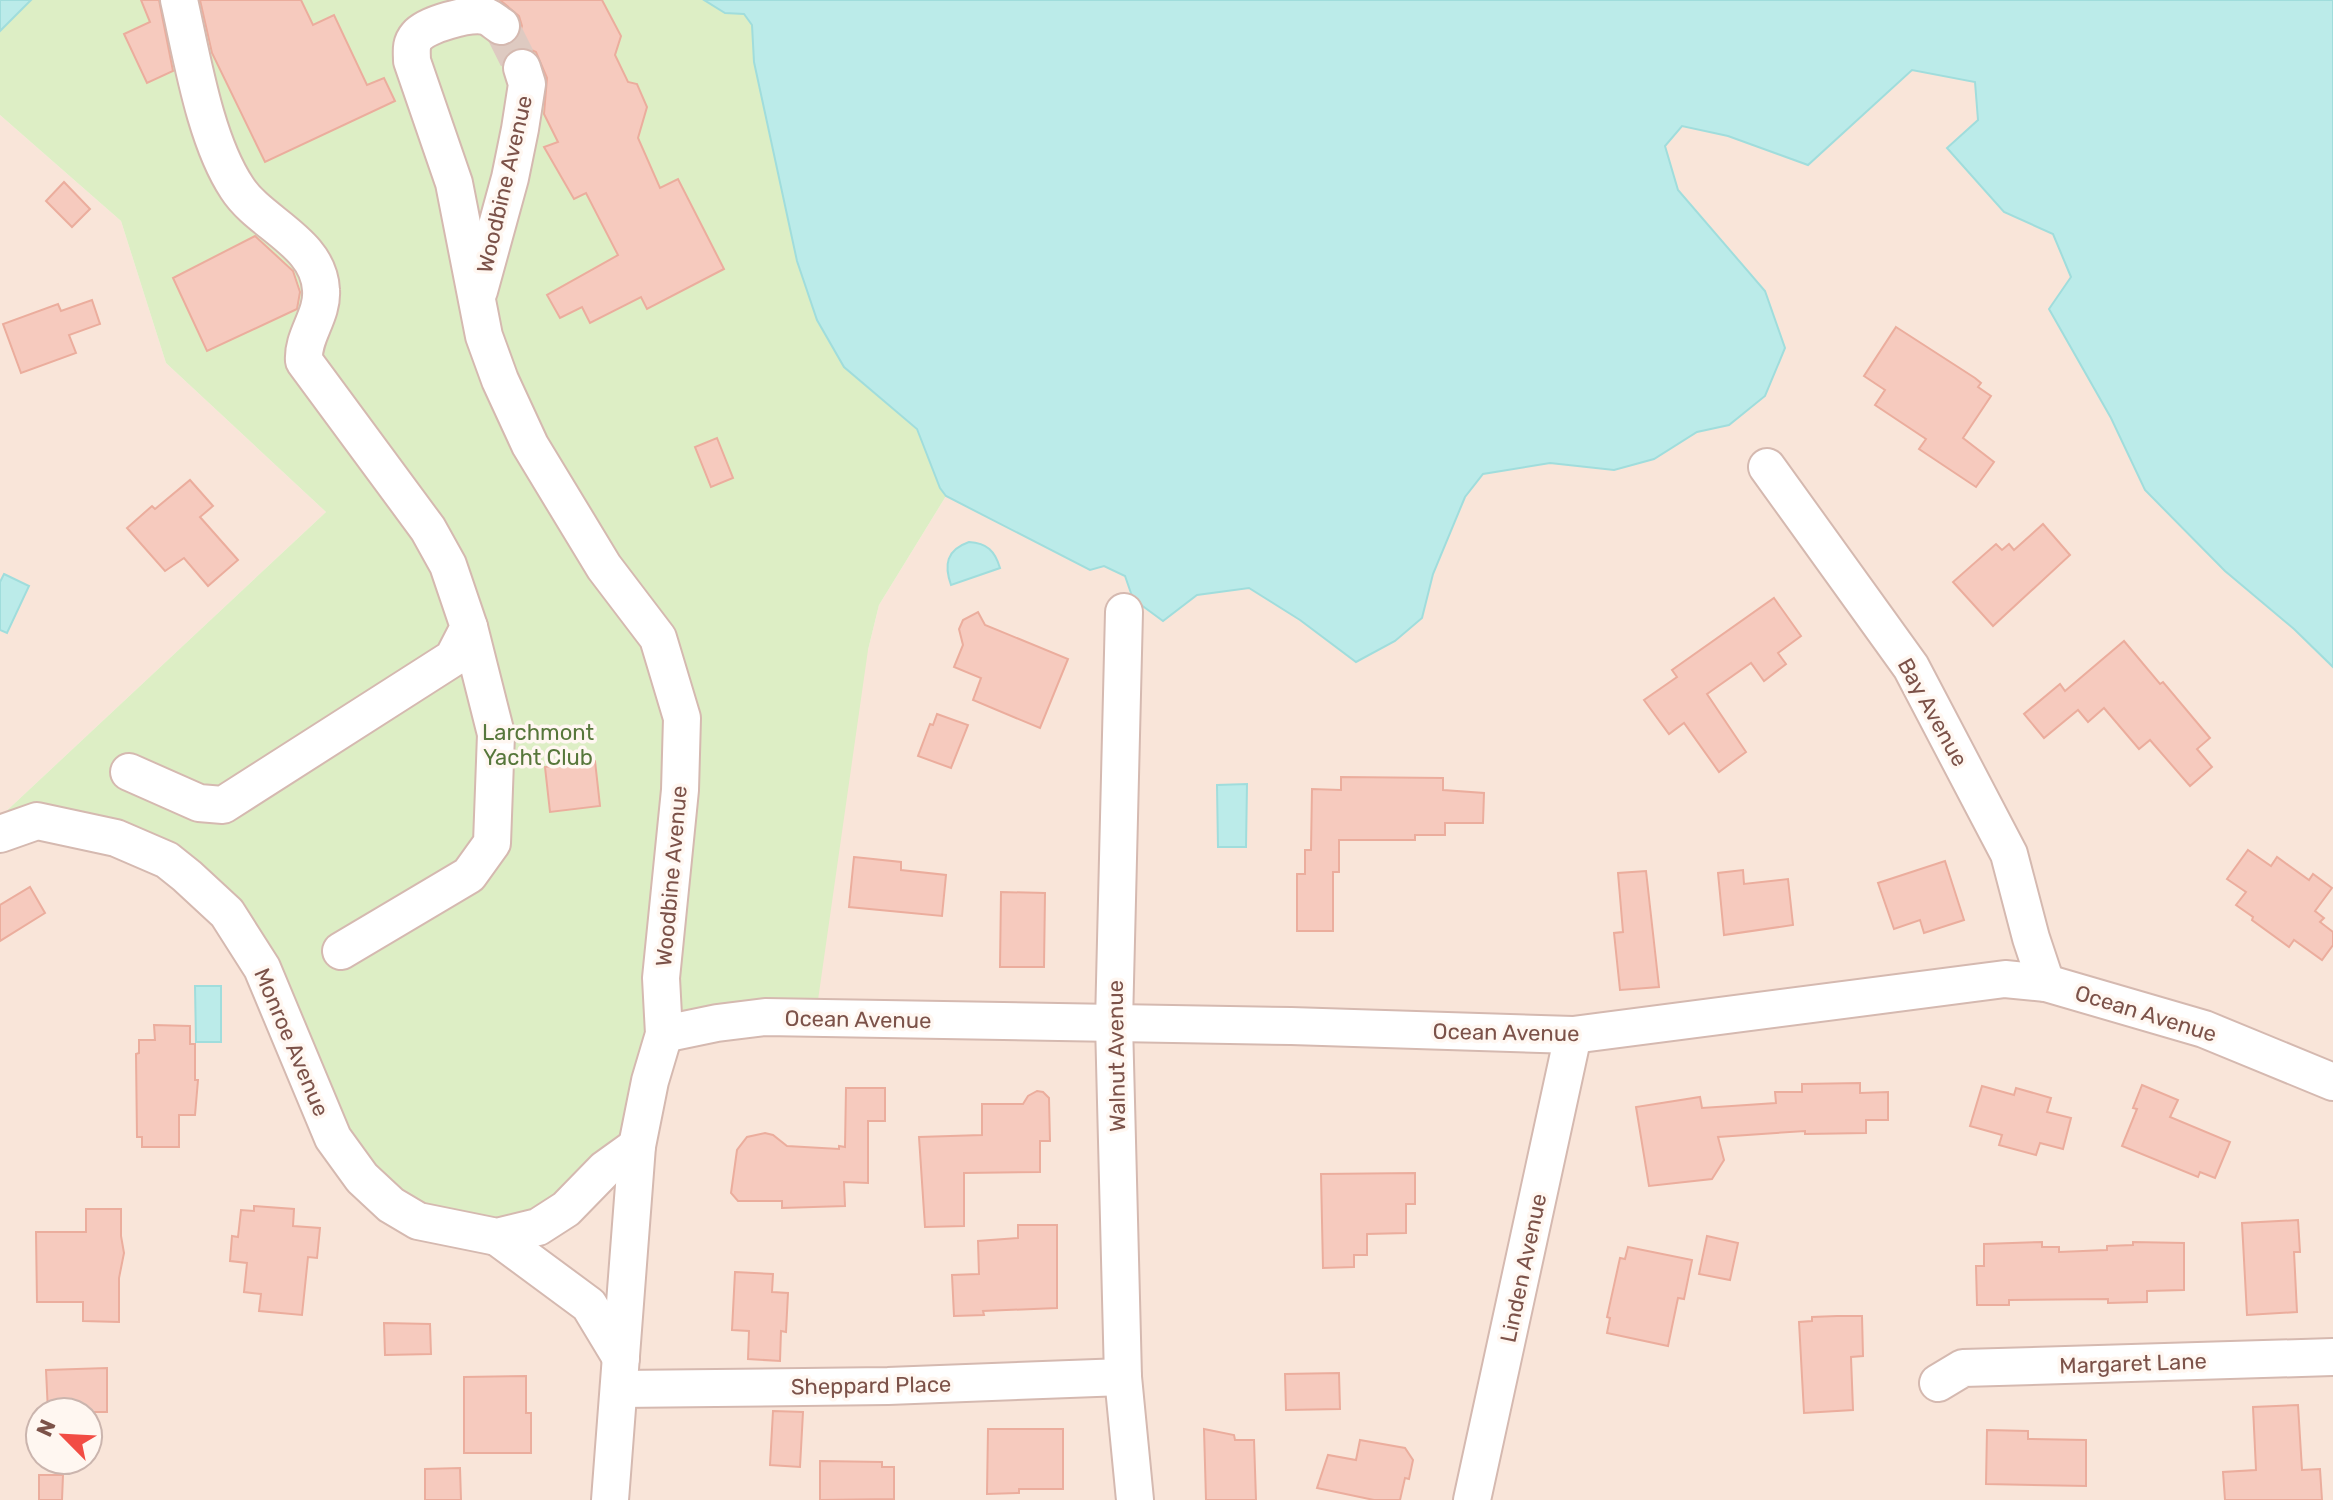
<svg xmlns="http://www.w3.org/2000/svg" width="2333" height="1500" font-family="Rubik,sans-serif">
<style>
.residential{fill:#f9e5d9;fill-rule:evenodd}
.green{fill:#ddeec5}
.water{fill:#bbebe9;stroke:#a0dddc;stroke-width:2}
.building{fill:#f6cabe;stroke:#ebad9d;stroke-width:2}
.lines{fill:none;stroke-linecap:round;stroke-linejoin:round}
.minor-tunnel{stroke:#decac1;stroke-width:36;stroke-dasharray:36 18;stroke-linecap:butt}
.minor-casing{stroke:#d5b9b0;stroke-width:40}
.minor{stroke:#fff;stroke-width:36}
.labels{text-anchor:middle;stroke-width:7;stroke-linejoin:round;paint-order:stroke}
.street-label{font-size:22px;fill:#7c5249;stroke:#fff7f1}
.park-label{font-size:22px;fill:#57773b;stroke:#fff7f1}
</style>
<rect width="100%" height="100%" fill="#fef2e9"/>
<!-- residential -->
<g class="residential">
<path d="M1912,70L1975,82L1979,120L1947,148L2004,212L2053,234L2071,277L2111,418L2145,490L2225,571L2294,629L2333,667V1500H0V831L868,650L879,605L946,496L1090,570L1104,566L1125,576L1133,599L1197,595L1249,588L1300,620L1422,618L1433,574L1465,497L1483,474L1550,463L1614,470L1654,459L1697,432L1729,425L1765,396L1785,348L1765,291L1678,190L1665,145L1682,126L1728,136L1808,165ZM40,1412H88V1460H40Z"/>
<path d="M0,115L121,221L166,363L326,512L0,817Z"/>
</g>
<!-- green -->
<path class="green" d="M31,0H704L725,13L744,14L752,25L754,62L797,261L844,367L917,429L940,488L946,496L879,605L868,650L816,1014L661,1032L633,1143L538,1224L419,1218L368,1177L273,981L174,859L0,817L326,512L166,363L121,221L0,115V31Z"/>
<!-- water -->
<g class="water">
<path d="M0,0H31L0,31Z"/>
<path d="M704,0H2333V667L2294,629L2225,571L2145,490L2111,418L2049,309L2071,277L2053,234L2004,212L1947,148L1978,120L1975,82L1912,70L1808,165L1728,136L1682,126L1665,146L1678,190L1765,291L1785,348L1765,396L1729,425L1697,432L1654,459L1614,470L1550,463L1483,474L1465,497L1433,574L1422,618L1395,641L1356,662L1300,620L1249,588L1197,595L1163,621L1133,599L1125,576L1104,566L1090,570L946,496L940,488L917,429L844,367L817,320L797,261L754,62L752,25L744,14L725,13Z"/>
<path d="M969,542C987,543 995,551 1000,568L951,585C944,565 946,550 969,542Z"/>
<path d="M4,574L29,586L7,633L0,630V582Z"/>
<path d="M1247,784L1246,847H1218L1217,785Z"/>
<path d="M195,986H221V1042H196Z"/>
</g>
<!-- building -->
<g class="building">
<path d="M141,0H159L173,71L147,83L124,34L150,22Z"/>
<path d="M200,0H301L313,25L334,15L367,85L384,78L395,101L265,162L212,53Z"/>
<path d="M500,0H602L621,36L615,55L628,82L637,84L647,107L638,138L660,188L678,179L724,269L647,309L641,297L590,323L582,307L560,318L547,295L618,255L586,193L574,199L544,147L558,142L544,114L547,78L536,52L527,48H516L507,54L503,46L511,44L518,38L522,26L519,16Z"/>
<path d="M64,182L90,209L72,227L46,201Z"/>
<path d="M255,236L293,271L300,292L297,309L207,351L173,278Z"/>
<path d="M92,300L100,324L69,335L76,353L21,373L3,324L58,304L61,311Z"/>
<path d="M1896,327L1975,378L1981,383L1978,387L1991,396L1963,438L1994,462L1976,487L1919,449L1926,439L1875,405L1885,390L1864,376Z"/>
<path d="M717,438L733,478L711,487L695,447Z"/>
<path d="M190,480L213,506L200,517L238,560L208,586L184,558L165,571L127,528L152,506L155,509Z"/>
<path d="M2043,524L2070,555L1993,626L1953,582L1996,544L2002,550L2009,544L2014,550Z"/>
<path d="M1774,598L1801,636L1778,653L1786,664L1764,681L1751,663L1707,694L1746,752L1719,772L1684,723L1669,734L1644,700L1677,677L1672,670Z"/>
<path d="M978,612L985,625L1068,659L1040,728L973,700L981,678L954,667L963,645L959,629L963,620Z"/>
<path d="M2124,641L2160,684L2163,682L2210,738L2197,749L2212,767L2190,786L2150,740L2139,749L2104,708L2088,722L2078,710L2044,738L2024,714L2060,684L2065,691Z"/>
<path d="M937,714L968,725L951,768L918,756L930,724L933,725Z"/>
<path d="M595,761L600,806L550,812L545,767Z"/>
<path d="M1341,777L1443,778V790L1484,793L1483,823H1445V835H1415V840H1339V872H1333V931H1297V874H1305V850H1311L1312,789L1341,790Z"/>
<path d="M2248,850L2271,866L2277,857L2309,880L2313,874L2332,888L2315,911L2324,918L2320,922L2333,932V945L2322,960L2294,940L2289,947L2252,920L2253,917L2236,905L2246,892L2227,879Z"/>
<path d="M854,857L901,862V870L946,875L942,916L849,907Z"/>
<path d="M1945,861L1964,920L1924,933L1920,920L1894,929L1878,883Z"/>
<path d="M1743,870L1744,884L1788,879L1793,925L1724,935L1718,873Z"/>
<path d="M1646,871L1659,987L1620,990L1614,933L1623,932L1618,873Z"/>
<path d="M30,887L45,913L0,941V905Z"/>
<path d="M1001,892L1045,893L1044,967H1000Z"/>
<path d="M154,1025L190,1026V1044H195V1080H198L195,1115H179V1147H142V1137H137L136,1054L139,1053V1040H155Z"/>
<path d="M1860,1083V1093L1888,1092V1120H1866V1133L1805,1134V1131L1718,1137L1724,1160L1712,1179L1649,1186L1636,1107L1700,1097L1702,1108L1776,1103L1775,1092H1802V1084Z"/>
<path d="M2142,1085L2178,1100L2170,1117L2230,1142L2215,1178L2200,1172L2198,1177L2122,1146L2137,1109L2133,1108Z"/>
<path d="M1982,1086L2014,1095L2016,1088L2051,1098L2047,1112L2071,1118L2063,1149L2040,1143L2036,1155L1999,1145L2002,1135L1970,1126Z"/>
<path d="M846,1088H885V1121H868V1183L844,1182L845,1206L782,1208V1201H738L731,1193L737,1150L747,1137L765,1133L773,1135L787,1146L839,1149V1146L845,1147Z"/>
<path d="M1037,1091L1043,1092L1049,1098L1050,1141H1040V1172L964,1173V1226L925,1227L919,1137L982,1135V1104H1023L1028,1096Z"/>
<path d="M1415,1173V1204H1406V1233L1367,1234V1255H1354V1267L1323,1268L1321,1174Z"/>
<path d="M254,1206L294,1209L293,1226L320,1228L317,1258L308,1257L302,1315L259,1311L261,1294L244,1292L247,1263L230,1261L232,1236L238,1237L241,1210L254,1211Z"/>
<path d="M86,1209H121V1236L124,1253L119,1278V1322L83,1321V1302H37L36,1232H86Z"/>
<path d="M2298,1220L2300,1252H2294L2297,1312L2247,1315L2242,1223Z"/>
<path d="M1018,1225H1057V1308L983,1311L984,1315L954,1316L952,1275L979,1274L978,1241L1018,1238Z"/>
<path d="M1707,1236L1738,1243L1730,1280L1699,1274Z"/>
<path d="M2042,1242V1247H2059V1252L2107,1250V1246L2133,1245V1242L2184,1243V1290L2147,1291V1302L2108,1303V1299L2009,1300V1305H1977L1976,1266H1984V1244Z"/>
<path d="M1628,1247L1692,1260L1684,1299L1678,1298L1668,1346L1607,1333L1610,1318L1607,1317L1620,1258L1625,1259Z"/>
<path d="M735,1272L773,1274L772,1292L788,1293L786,1332L781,1331L780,1361L748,1359L749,1331L732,1330Z"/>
<path d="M1837,1316H1862L1863,1356L1851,1357L1853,1410L1804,1413L1799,1322L1812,1321V1317Z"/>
<path d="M384,1323L430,1324L431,1354L385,1355Z"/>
<path d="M107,1368V1412H48L46,1370Z"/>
<path d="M1339,1373L1340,1409L1286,1410L1285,1374Z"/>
<path d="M526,1376V1413H531V1453H464V1377Z"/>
<path d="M2298,1405L2302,1470L2320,1469L2322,1500H2225L2223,1472L2256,1470L2253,1407Z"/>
<path d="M773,1411L803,1412L800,1467L770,1465Z"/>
<path d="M988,1429H1063V1489H1019V1493L987,1494Z"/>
<path d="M1204,1429L1234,1435L1235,1440H1254L1256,1500H1206Z"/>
<path d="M1987,1430L2028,1431V1439L2086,1440V1486L1986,1484Z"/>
<path d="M1360,1440L1405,1448L1413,1460L1409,1479L1405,1478L1400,1500H1374L1317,1488L1328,1455L1356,1460Z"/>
<path d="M820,1461L882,1462V1467H894V1499L820,1500Z"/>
<path d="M460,1468L461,1500H425V1469Z"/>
<path d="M39,1475H63L62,1500H39Z"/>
</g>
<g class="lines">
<!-- minor-tunnel -->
<path class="minor-tunnel" d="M501,26L522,68"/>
<!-- minor casing -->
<g class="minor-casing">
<g id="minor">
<path d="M501,26C496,23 490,17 485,16C469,13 427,24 417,36C410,44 412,52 412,61L454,183L484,336L500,380L530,445L604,567L658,638L682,718L680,790L661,978L664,1034L650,1081L637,1146L610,1500"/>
<path d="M479,291L510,178L520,129L527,84L522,68"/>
<path d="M1767,467L1911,667L2009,854L2031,938L2046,983"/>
<path d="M1124,612L1114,1023L1123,1377L1135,1500"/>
<path d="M129,772L199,803L223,805L453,658L469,627L448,565L428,529L304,361C302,336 323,316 321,290C319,242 260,224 237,188C205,140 192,57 179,0"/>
<path d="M0,834L37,821L116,838L167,860L187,876L227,913L262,968L333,1138L362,1178L391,1205L418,1221L497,1237L538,1227L566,1209L605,1169L637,1146"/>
<path d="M341,951L469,875L492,843L496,734L469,627"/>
<path d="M664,1034L717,1023L765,1017L1291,1026L1573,1035L2005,979L2046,983L2204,1029L2333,1082"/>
<path d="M497,1237L589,1305L621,1358"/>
<path d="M1938,1383L1963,1368L2333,1357"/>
<path d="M619,1389L888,1386L1123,1377"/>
<path d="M1472,1500L1573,1035"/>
</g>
</g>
<!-- minor -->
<use href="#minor" class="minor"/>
</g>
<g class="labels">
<!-- street labels -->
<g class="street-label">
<text transform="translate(504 184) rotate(-77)" y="8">Woodbine Avenue</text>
<text transform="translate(1933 712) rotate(61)" y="8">Bay Avenue</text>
<text transform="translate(671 876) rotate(-85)" y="8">Woodbine Avenue</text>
<text transform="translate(2146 1013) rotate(17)" y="8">Ocean Avenue</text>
<text transform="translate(858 1019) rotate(1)" y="8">Ocean Avenue</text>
<text transform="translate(1506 1032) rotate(1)" y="8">Ocean Avenue</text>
<text transform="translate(292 1042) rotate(67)" y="8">Monroe Avenue</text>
<text transform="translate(1116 1056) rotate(-91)" y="8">Walnut Avenue</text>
<text transform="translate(1523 1268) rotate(-78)" y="8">Linden Avenue</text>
<text transform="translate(2133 1363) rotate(-2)" y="8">Margaret Lane</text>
<text transform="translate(871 1385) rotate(-1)" y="8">Sheppard Place</text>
</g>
<!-- park labels -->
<g class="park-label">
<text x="538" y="740">Larchmont<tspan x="538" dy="25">Yacht Club</tspan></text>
</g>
</g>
<!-- north arrow -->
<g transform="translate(64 1436) rotate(294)"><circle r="38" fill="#fff7f1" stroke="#cbb5ae" stroke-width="2"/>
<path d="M0-6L14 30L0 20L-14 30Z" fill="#f24c44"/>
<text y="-12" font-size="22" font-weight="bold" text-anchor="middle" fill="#7c5249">N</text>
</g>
</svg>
